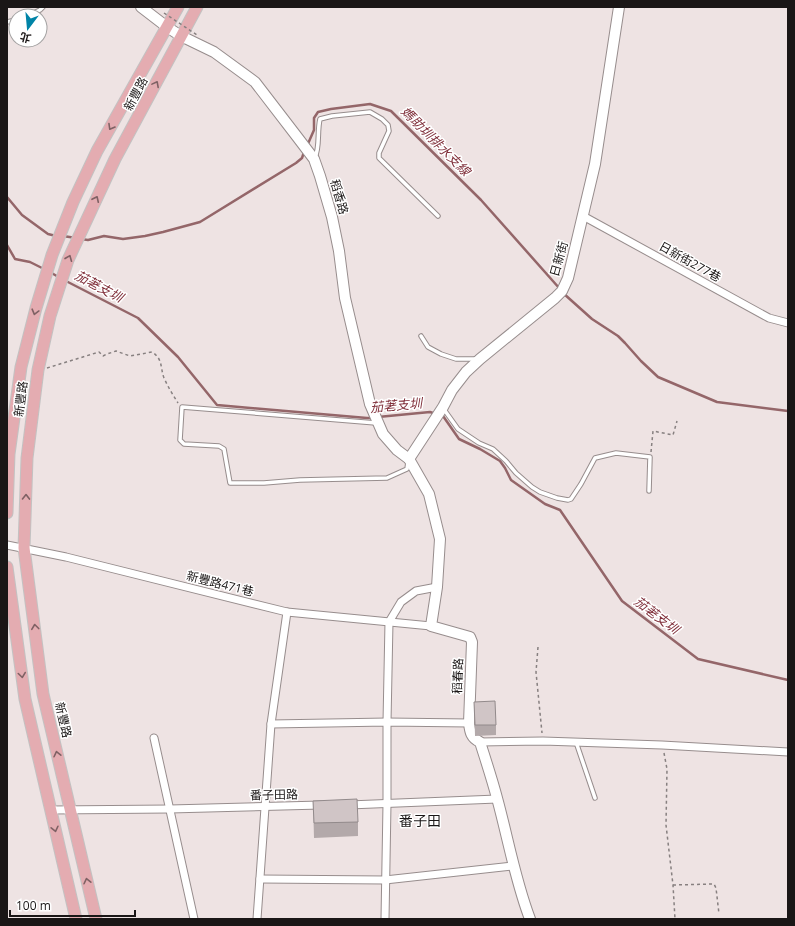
<svg xmlns="http://www.w3.org/2000/svg" width="795" height="926" font-family="'Open Sans','Noto Sans TC',sans-serif">
<style>
.lines{fill:none;stroke-linecap:round;stroke-linejoin:round}
.stream{stroke:#946669;stroke-width:2.5}
.lane-casing{stroke:#978d8d;stroke-width:5.5}
.street-casing{stroke:#978d8d;stroke-width:9}
.secondary-casing{stroke:#978d8d;stroke-width:12}
.primary-casing{stroke:#c3c2c2;stroke-width:13}
.path{stroke:#878080;stroke-width:1.5;stroke-dasharray:3 3;stroke-linecap:butt}
.lane{stroke:#fff;stroke-width:3.5}
.street{stroke:#fff;stroke-width:7}
.secondary{stroke:#fff;stroke-width:10}
.primary{stroke:#e4acb1;stroke-width:11}
.path-bridge{stroke:#878080;stroke-width:1.5;stroke-dasharray:3 3;stroke-linecap:butt}
.wall{fill:#b3a9aa}
.building{fill:#d0c5c6;stroke:#928a8b}
.oneway{stroke:#7f6164}
.labels{text-anchor:middle;stroke-width:3;stroke-linejoin:round;paint-order:stroke}
.street-label{font-size:12px;fill:#1a1616;stroke:#fff}
.water-label{font-size:13px;font-style:italic;fill:#80303b;stroke:#fff}
.quarter-label{font-size:14px;fill:#1a1616;stroke:#fff}
</style>
<rect width="100%" height="100%" fill="#eee3e3"/>
<g class="lines">
<!-- stream -->
<g class="stream">
<path d="M307,146L314,130V118L318,112L331,109L370,104L391,111L481,200L560,289"/>
<path d="M7,197L22,215L48,234L56,236"/>
<path d="M63,236L76,238"/>
<path d="M81,239L88,240L104,236L123,239L145,236L163,232L200,222L296,163L302,158L304,152"/>
<path d="M7,245L15,259L30,262L44,269"/>
<path d="M50,272L60,278"/>
<path d="M64,280L138,318L178,357L217,405L367,418H373"/>
<path d="M563,293L592,319L618,336L625,343L641,361L658,377L717,402L788,411"/>
<path d="M441,415L443,416L459,439L480,449L500,461L505,468L511,480L545,504L560,510L622,601L698,659L788,680"/>
<path d="M378,417L430,412L436,414"/>
</g>
<!-- lane casing -->
<g class="lane-casing">
<g id="lane">
<path d="M27,16L40,10L43,7"/>
<path d="M7,22L16,20"/>
<path d="M315,157C320,148 317,131 320,119L332,116L370,112L382,119L388,125L389,131L379,153V158L438,216"/>
<path d="M421,336L428,347L441,354L456,359H477"/>
<path d="M443,408L458,429L479,443L493,449L506,461L516,473L532,487L540,492L557,498L568,500L571,499L581,484L595,458L616,453L650,457L649,491"/>
<path d="M376,423L182,407L180,440L184,444L219,446L224,449L230,483H264L300,480L387,478L407,469L408,462"/>
<path d="M576,742L595,798"/>
</g>
</g>
<!-- street casing -->
<g class="street-casing">
<g id="street">
<path d="M583,216L769,318L788,323"/>
<path d="M7,545L66,557L287,612L431,626"/>
<path d="M271,724L387,722L469,723"/>
<path d="M154,738L194,919"/>
<path d="M480,742L543,741L662,745L788,752"/>
<path d="M349,805L497,799"/>
<path d="M51,810L170,809L321,805"/>
<path d="M260,879L385,880L513,866"/>
<path d="M257,919L271,724L287,612"/>
<path d="M385,919L387,804V722L389,622L401,602L416,591L437,587"/>
</g>
</g>
<!-- secondary casing -->
<g class="secondary-casing">
<g id="secondary">
<path d="M141,7L167,27L181,36L214,52L255,82L298,138L314,159L320,176L332,217L339,251L345,298L370,404L383,434L397,450L409,459L429,494L440,539L437,587L431,626L470,637L472,642L469,723C470,732 471,738 480,742C486,761 492,779 497,798C508,838 515,880 530,919"/>
<path d="M409,459L443,407L452,390L466,372L480,359L555,298L562,291L568,278L595,164L619,7"/>
</g>
</g>
<!-- primary casing -->
<g class="primary-casing">
<g id="primary">
<path d="M7,513L9,454L21,367L36,308L52,255L73,202L97,151L178,7"/>
<path d="M7,567L25,699L76,919"/>
<path d="M96,919L43,694L24,548L27,458L38,370L50,316L68,260L115,159L197,7"/>
</g>
</g>
<!-- path -->
<g class="path">
<path d="M47,368L99,352L103,356L107,354L116,351L130,356L152,352C163,359 160,367 164,378C168,387 173,395 178,403"/>
<path d="M651,452L653,431L673,435L677,421"/>
<path d="M538,647L536,672L542,733"/>
<path d="M664,753L667,769L666,825L673,885L675,919"/>
<path d="M673,885L714,884L716,888L719,914"/>
</g>
<!-- lane -->
<use href="#lane" class="lane"/>
<!-- street -->
<use href="#street" class="street"/>
<!-- secondary -->
<use href="#secondary" class="secondary"/>
<!-- primary -->
<use href="#primary" class="primary"/>
<!-- path-bridge -->
<path class="path-bridge" d="M164,13L197,35"/>
</g>
<!-- wall -->
<g class="wall">
<path d="M474,702L496,725V735L475,736Z"/>
<path d="M313,801L358,822V836L314,838Z"/>
</g>
<!-- building -->
<g class="building">
<path d="M495,701L496,725H475L474,702Z"/>
<path d="M357,799L358,822L314,823L313,801Z"/>
</g>
<!-- one-way arrows -->
<defs><path id="oneway-chevron" d="M-2-3.5L2.5 0L-2 3.5" fill="none" stroke-width="1.6" stroke-linecap="round" stroke-linejoin="round"/></defs>
<g class="oneway">
<use href="#oneway-chevron" transform="translate(156 84) rotate(-62)"/>
<use href="#oneway-chevron" transform="translate(111 127) rotate(120)"/>
<use href="#oneway-chevron" transform="translate(96 199) rotate(-65)"/>
<use href="#oneway-chevron" transform="translate(69 258) rotate(-68)"/>
<use href="#oneway-chevron" transform="translate(35 312) rotate(105)"/>
<use href="#oneway-chevron" transform="translate(26 497) rotate(-89)"/>
<use href="#oneway-chevron" transform="translate(35 627) rotate(-97)"/>
<use href="#oneway-chevron" transform="translate(22 675) rotate(82)"/>
<use href="#oneway-chevron" transform="translate(57 754) rotate(-103)"/>
<use href="#oneway-chevron" transform="translate(55 829) rotate(77)"/>
<use href="#oneway-chevron" transform="translate(87 881) rotate(-103)"/>
</g>
<g class="labels">
<!-- street labels -->
<g class="street-label">
<text transform="translate(136 94) rotate(-62)" y="4">新豐路</text>
<text transform="translate(339 197) rotate(74)" y="4">稻香路</text>
<text transform="translate(559 259) rotate(-74)" y="4">日新街</text>
<text transform="translate(690 262) rotate(29)" y="4">日新街277巷</text>
<text transform="translate(21 399) rotate(-83)" y="4">新豐路</text>
<text transform="translate(220 584) rotate(14)" y="4">新豐路471巷</text>
<text transform="translate(458 676) rotate(-88)" y="4">稻春路</text>
<text transform="translate(63 720) rotate(77)" y="4">新豐路</text>
<text transform="translate(274 795) rotate(-1)" y="4">番子田路</text>
</g>
<!-- water labels -->
<g class="water-label">
<text transform="translate(436 141) rotate(45)" y="5">媽助圳排水支線</text>
<text transform="translate(99 286) rotate(28)" y="5">茄荖支圳</text>
<text transform="translate(396 405) rotate(-5)" y="5">茄荖支圳</text>
<text transform="translate(657 615) rotate(37)" y="5">茄荖支圳</text>
</g>
<!-- quarter labels -->
<g class="quarter-label">
<text x="420" y="826">番子田</text>
</g>
</g>
<!-- border -->
<rect width="795" height="926" fill="none" stroke="#1a1616" stroke-width="16"/>
<!-- north arrow -->
<g transform="translate(28 28) rotate(196)"><circle r="19" fill="#ffffff" stroke="#a3a2a2"/>
<path d="M0-3L7 15L0 10L-7 15Z" fill="#0084a7"/>
<text y="-6" font-size="11" font-weight="bold" text-anchor="middle" fill="#1a1616">北</text>
</g>
<!-- scale -->
<path d="M10 910v6h125v-6" fill="none" stroke="#1a1616" stroke-width="2"/>
<text x="16" y="910" font-size="12" fill="#1a1616" stroke="#ffffff" stroke-width="3" paint-order="stroke">100 m</text>
</svg>
